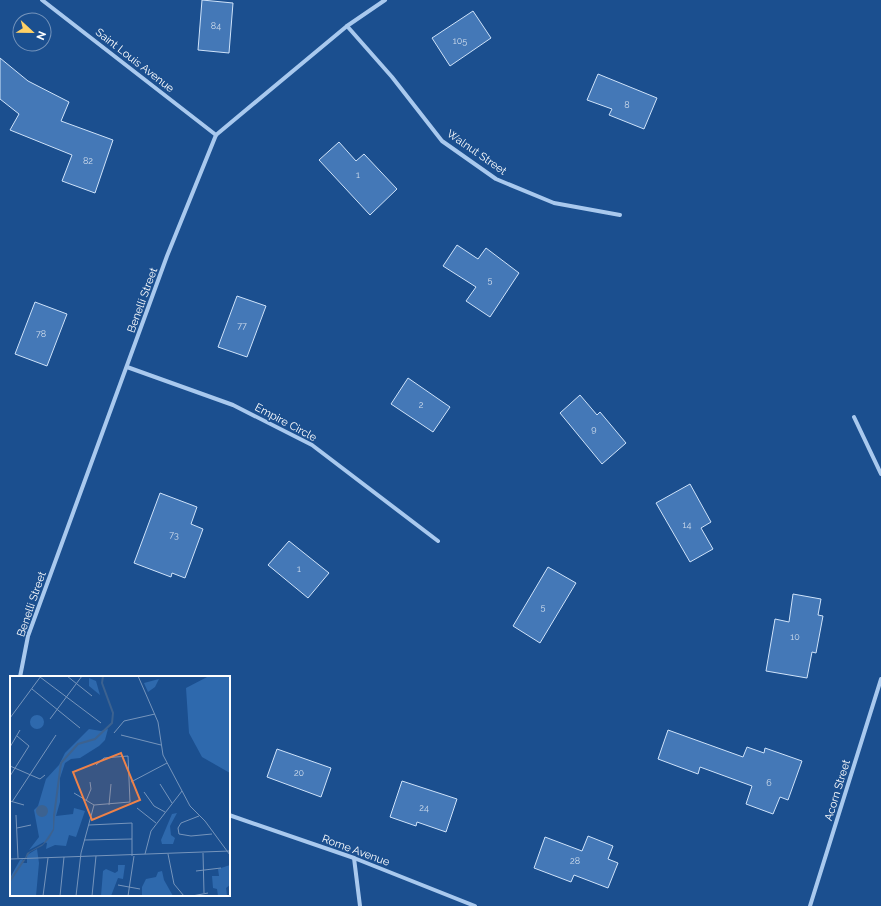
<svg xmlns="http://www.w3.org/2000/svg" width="881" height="906" font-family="Raleway,sans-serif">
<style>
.building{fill:#4478b7;stroke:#cfe3fa}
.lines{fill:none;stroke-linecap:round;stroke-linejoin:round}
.minor{stroke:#a9c9ee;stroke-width:4}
.labels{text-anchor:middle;stroke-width:3;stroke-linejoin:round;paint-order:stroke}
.number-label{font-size:9px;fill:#d0dded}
.street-label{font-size:11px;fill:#fff;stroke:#1b4f8f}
.inset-river{fill:none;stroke:#3c6290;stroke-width:2}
.inset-road{fill:none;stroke:#7695bc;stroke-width:1}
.view{fill:#ee8249;fill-opacity:0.15;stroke:#ee8249;stroke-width:2}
.inset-edge{fill:none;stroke:#fff;stroke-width:2}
</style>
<rect width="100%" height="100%" fill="#1b4f8f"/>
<!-- building -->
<g class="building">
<path d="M202,0L233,3L229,53L198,50Z"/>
<path d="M473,11L491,38L450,66L432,38Z"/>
<path d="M0,58L28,81L69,102L61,121L113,140L95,193L62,181L72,155L10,130L19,114L0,99Z"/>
<path d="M598,74L657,98L644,129L609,115L612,109L587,100Z"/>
<path d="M339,142L356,161L364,154L397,189L370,215L319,160Z"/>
<path d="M457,245L478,259L486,248L519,273L490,317L466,301L476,287L443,266Z"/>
<path d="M237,296L266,306L247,357L218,347Z"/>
<path d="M35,302L67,314L47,366L15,354Z"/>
<path d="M408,378L450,407L433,432L391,404Z"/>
<path d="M580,395L597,415L600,412L626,443L602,464L560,413Z"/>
<path d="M690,484L711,522L701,528L713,549L690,562L656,503Z"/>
<path d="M160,493L197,507L191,524L203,529L185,578L172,573L171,577L134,563Z"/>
<path d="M289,541L329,573L308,598L268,565Z"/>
<path d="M548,567L576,583L540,643L513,626Z"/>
<path d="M793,594L821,599L818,615L823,616L816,653L812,652L807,678L766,671L775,619L789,622Z"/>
<path d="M668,730L743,757L747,747L764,753L765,748L802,761L788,800L780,797L773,814L746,804L752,786L700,767L698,774L658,759Z"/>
<path d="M277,749L331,768L321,797L267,777Z"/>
<path d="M402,781L457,799L446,832L417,822L416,826L390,817Z"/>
<path d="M588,836L613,846L608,859L618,863L608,888L574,875L571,882L534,868L545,837L582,851Z"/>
</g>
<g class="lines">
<!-- minor -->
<g class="minor">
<path d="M42,0L216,135"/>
<path d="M347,26L392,77L442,141L496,179L554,203L620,215"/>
<path d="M127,367L233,405L312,445L438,541"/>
<path d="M854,417L881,474"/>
<path d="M20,677L28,636L167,256L216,135L347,26L385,0"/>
<path d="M229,815L354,858L475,906"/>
<path d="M354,858L360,906"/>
<path d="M810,906L881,679"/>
</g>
</g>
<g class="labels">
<!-- number labels -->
<g class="number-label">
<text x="216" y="29">84</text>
<text x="460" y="44">105</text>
<text x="627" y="108">8</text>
<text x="88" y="164">82</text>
<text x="358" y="178">1</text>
<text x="490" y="283">5</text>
<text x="242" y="329">77</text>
<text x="41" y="337">78</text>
<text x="421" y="408">2</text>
<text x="594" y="432">9</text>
<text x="687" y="528">14</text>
<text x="174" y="538">73</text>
<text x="299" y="572">1</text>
<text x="543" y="610">5</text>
<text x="795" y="640">10</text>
<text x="299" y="776">20</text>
<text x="769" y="786">6</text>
<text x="424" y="811">24</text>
<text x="575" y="864">28</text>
</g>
<!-- street labels -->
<g class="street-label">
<text transform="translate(135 60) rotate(38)" y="4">Saint Louis Avenue</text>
<text transform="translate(477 152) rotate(35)" y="4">Walnut Street</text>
<text transform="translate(142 300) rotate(-70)" y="4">Benelli Street</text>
<text transform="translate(286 422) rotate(28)" y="4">Empire Circle</text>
<text transform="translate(31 604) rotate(-71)" y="4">Benelli Street</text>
<text transform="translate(837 790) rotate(-73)" y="4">Acorn Street</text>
<text transform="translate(356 850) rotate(20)" y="4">Rome Avenue</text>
</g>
</g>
<!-- overview -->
<g transform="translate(10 676)">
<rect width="220" height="220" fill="#1b4f8f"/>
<path d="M199,0H220V97L192,81L179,57L176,12ZM79,2L86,5L90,19L79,10ZM149,3L145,11L138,16L134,7ZM20 46a7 7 0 1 1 14 0a7 7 0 1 1-14 0ZM79,53L91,55L98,53L95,64L89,70L70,82L61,83L55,87L50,102V126L46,140L63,138L64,132L75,135L66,161L59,159L56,170L45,169L36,173L37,167L34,166L19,174L29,161L24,134L28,130L36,103L49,89L55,77ZM167,137L160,150L161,159L165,162L163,168H152L151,164L162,138ZM27,173L29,187L26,220H0V202L6,191L10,184L13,183L12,187H17V179ZM108,189H115L113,203L108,202L101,220H91L93,195L96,193L105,197L108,195ZM220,189V209L216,212L217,219L208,220L207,213L203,212L202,200H209L208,193ZM152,195L154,204L163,220H132V211L136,203L146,201L148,196Z" fill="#2e69ad"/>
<path d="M26 135a6 6 0 1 1 12 0a6 6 0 1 1-12 0ZM43,138H45L44,154L39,163L32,170L20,176L13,187L17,177L33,168L43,153Z" fill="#3c6290"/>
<path class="inset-river" d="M44,140L51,87L68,68L85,63L102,47L103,37L92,7L93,0M0,205L14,184"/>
<path class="inset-road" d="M57,0L82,20M128,0L148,46L153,79L180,130L195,145L220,179M30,1L91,47M22,13L70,52M0,42L31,0M40,43L72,0M104,57L114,45L145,38M111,59L151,69M0,71L10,54M0,90L30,103L35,99M0,100L19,70L7,60M121,106L157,87M150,108L162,127M134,116L144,130L155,136M64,117L84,129L120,126L118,80L94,82L86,89M0,125L14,129M76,125L81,113L80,106M2,126L46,59M99,129L101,108M127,132L146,147M6,139L8,182M189,140L171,147L168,152L169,158L181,160L202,158M79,149L122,147V180M7,152L21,149M74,164L122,163M193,177L194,217M135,178L141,155L172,115M158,178L164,208L174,220M0,183L220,175M186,195L211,192M108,209L130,213M33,220L38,182M50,220L54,181M66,220L71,177L84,129M82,220L86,180M118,220L124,180M182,220L198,217"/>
<path class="view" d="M111,77L130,124L82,144L63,96Z"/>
<rect width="220" height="220" class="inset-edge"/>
</g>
<!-- north arrow -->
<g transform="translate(32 32) rotate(112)"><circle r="19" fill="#1b4f8f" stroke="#7695bc"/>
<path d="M0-3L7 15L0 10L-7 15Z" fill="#ffd166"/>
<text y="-6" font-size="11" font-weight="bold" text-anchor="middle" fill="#ffffff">N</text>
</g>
</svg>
